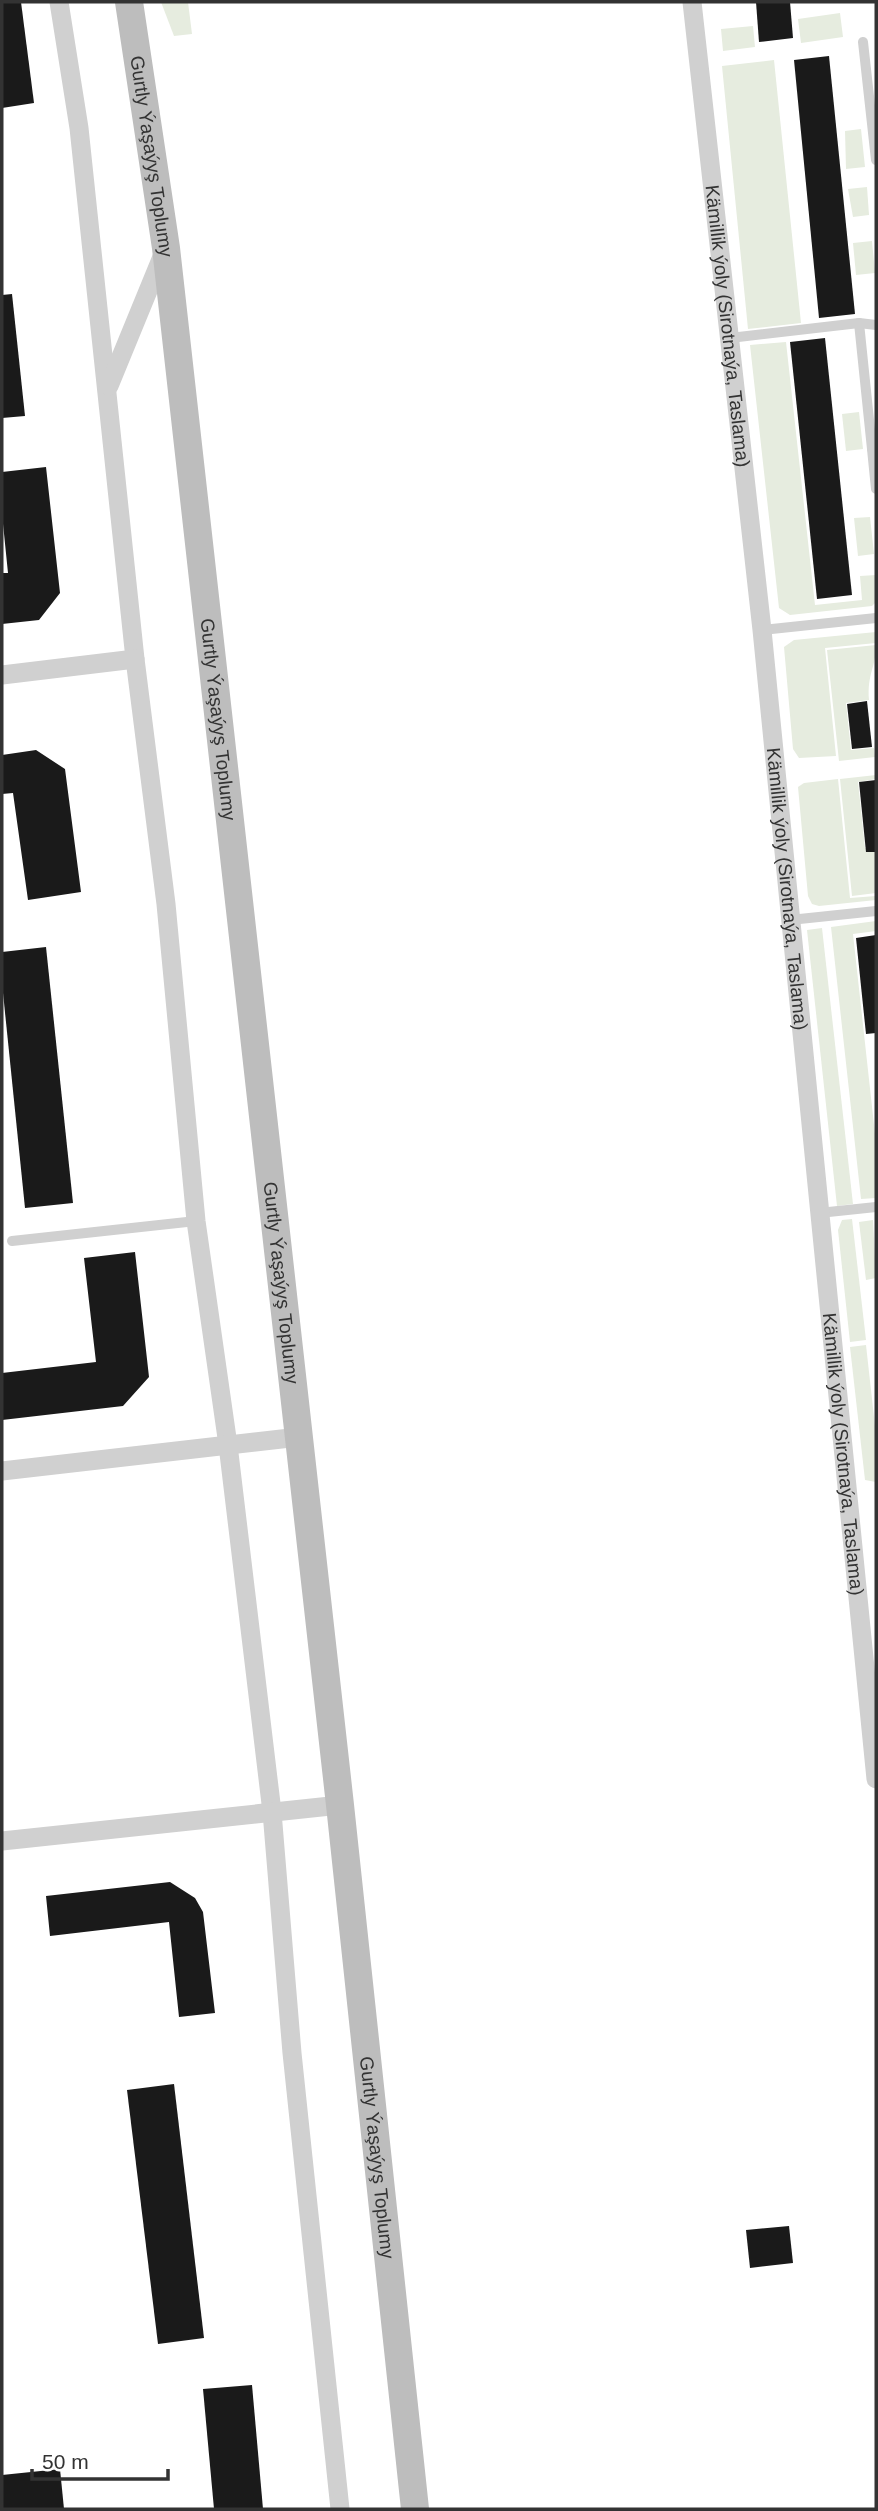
<svg xmlns="http://www.w3.org/2000/svg" width="878" height="2511" font-family="Helvetica,sans-serif">
<style>
.green{fill:#e6ecdf}
.building{fill:#1a1a1a}
.lines{fill:none;stroke-linecap:round;stroke-linejoin:round}
.lane{stroke:#d0d0d0;stroke-width:10}
.street{stroke:#d0d0d0;stroke-width:19}
.secondary{stroke:#bdbdbd;stroke-width:28}
.labels{text-anchor:middle;stroke-width:7;stroke-linejoin:round;paint-order:stroke}
.street-label{font-size:19px;fill:#333;stroke:#fff}
</style>
<rect width="100%" height="100%" fill="#fff"/>
<!-- green -->
<g class="green">
<path d="M161,2H188L192,34L174,36Z"/>
<path d="M840,13L843,37L801,43L798,19Z"/>
<path d="M753,26L755,47L723,51L721,29Z"/>
<path d="M774,60L801,323L748,329L722,66Z"/>
<path d="M861,129L865,167L846,169L845,131Z"/>
<path d="M867,187L869,215L853,217L848,189Z"/>
<path d="M872,241L875,273L856,275L853,243Z"/>
<path d="M786,342L815,605L862,600L860,576L876,575V602L872,606L790,615L779,608L750,345Z"/>
<path d="M859,412L863,449L846,451L842,414Z"/>
<path d="M870,517L874,554L858,556L854,518Z"/>
<path d="M876,632V643L825,648L836,756L799,758L793,749L784,647L794,640Z"/>
<path d="M876,645C876,668 867,673 869,700L846,703L851,750L874,748L875,757L839,761L827,650Z"/>
<path d="M876,775V779L858,782L865,848H876V893L852,896L840,779Z"/>
<path d="M838,779L850,898L876,896V900L819,906L812,904L808,896L798,787L804,783Z"/>
<path d="M876,921V931L853,934L876,1143V1198L861,1199L831,927Z"/>
<path d="M822,928L853,1204L837,1206L807,930Z"/>
<path d="M852,1219L866,1340L850,1342L838,1230L842,1220Z"/>
<path d="M873,1220L876,1278L866,1280L859,1222Z"/>
<path d="M866,1345L876,1435V1482L865,1480L850,1347Z"/>
</g>
<!-- building -->
<g class="building">
<path d="M2,2H21L34,103L2,108Z"/>
<path d="M756,2H790L793,38L759,42Z"/>
<path d="M829,56L855,314L819,318L794,60Z"/>
<path d="M12,294L25,416L2,418V295Z"/>
<path d="M825,338L852,595L817,599L790,342Z"/>
<path d="M46,467L60,593L39,620L2,624V573H8L2,514V472Z"/>
<path d="M867,701L872,747L852,749L847,704Z"/>
<path d="M36,750L65,769L81,892L28,900L13,793L2,794V755Z"/>
<path d="M876,780V852H866L859,782Z"/>
<path d="M876,935V1033L866,1034L856,938Z"/>
<path d="M46,947L73,1203L25,1208L2,983V952Z"/>
<path d="M135,1252L149,1377L123,1406L2,1420V1373L96,1362L84,1258Z"/>
<path d="M170,1882L195,1898L203,1912L215,2013L179,2017L169,1922L50,1936L46,1896Z"/>
<path d="M174,2084L204,2338L158,2344L127,2090Z"/>
<path d="M789,2226L793,2263L750,2268L746,2230Z"/>
<path d="M252,2385L263,2509H214L203,2389Z"/>
<path d="M60,2469L64,2509H2V2475Z"/>
</g>
<g class="lines">
<!-- lane -->
<g class="lane">
<path d="M863,42L876,160"/>
<path d="M859,323L872,449"/>
<path d="M730,338L859,323L876,325"/>
<path d="M876,449H872L876,489"/>
<path d="M762,630L876,618"/>
<path d="M790,920L876,911"/>
<path d="M819,1213L876,1207"/>
<path d="M12,1241L196,1221"/>
</g>
<!-- street -->
<g class="street">
<path d="M59,2L79,128L135,659L166,904L196,1221L228,1445L272,1812L292,2053L340,2509"/>
<path id="s1" d="M692,2L762,630L876,1779"/>
<path d="M109,386L164,252"/>
<path d="M2,675L135,659"/>
<path d="M2,1471L299,1437"/>
<path d="M2,1841L340,1805"/>
</g>
<!-- secondary -->
<path class="secondary" id="s2" d="M129,2L166,248L340,1805L415,2509"/>
</g>
<g class="labels">
<!-- street labels -->
<g class="street-label">
<text dy="7" stroke="none"><textPath href="#s2" startOffset="156">Gurtly Ýaşaýyş Toplumy</textPath></text>
<text dy="7" stroke="none"><textPath href="#s1" startOffset="326">Kämillik ýoly (Sirotnaýa, Taslama)</textPath></text>
<text dy="7" stroke="none"><textPath href="#s2" startOffset="723">Gurtly Ýaşaýyş Toplumy</textPath></text>
<text dy="7" stroke="none"><textPath href="#s1" startOffset="892">Kämillik ýoly (Sirotnaýa, Taslama)</textPath></text>
<text dy="7" stroke="none"><textPath href="#s2" startOffset="1290">Gurtly Ýaşaýyş Toplumy</textPath></text>
<text dy="7" stroke="none"><textPath href="#s1" startOffset="1460">Kämillik ýoly (Sirotnaýa, Taslama)</textPath></text>
<text dy="7" stroke="none"><textPath href="#s2" startOffset="2170">Gurtly Ýaşaýyş Toplumy</textPath></text>
</g>
</g>
<!-- border -->
<rect width="878" height="2511" fill="none" stroke="#333333" stroke-width="7"/>
<!-- scale -->
<path d="M32 2469v10h136v-10" fill="none" stroke="#333333" stroke-width="3.5"/>
<text x="42" y="2469" font-size="21" fill="#333333" stroke="#ffffff" stroke-width="5" paint-order="stroke">50 m</text>
</svg>
